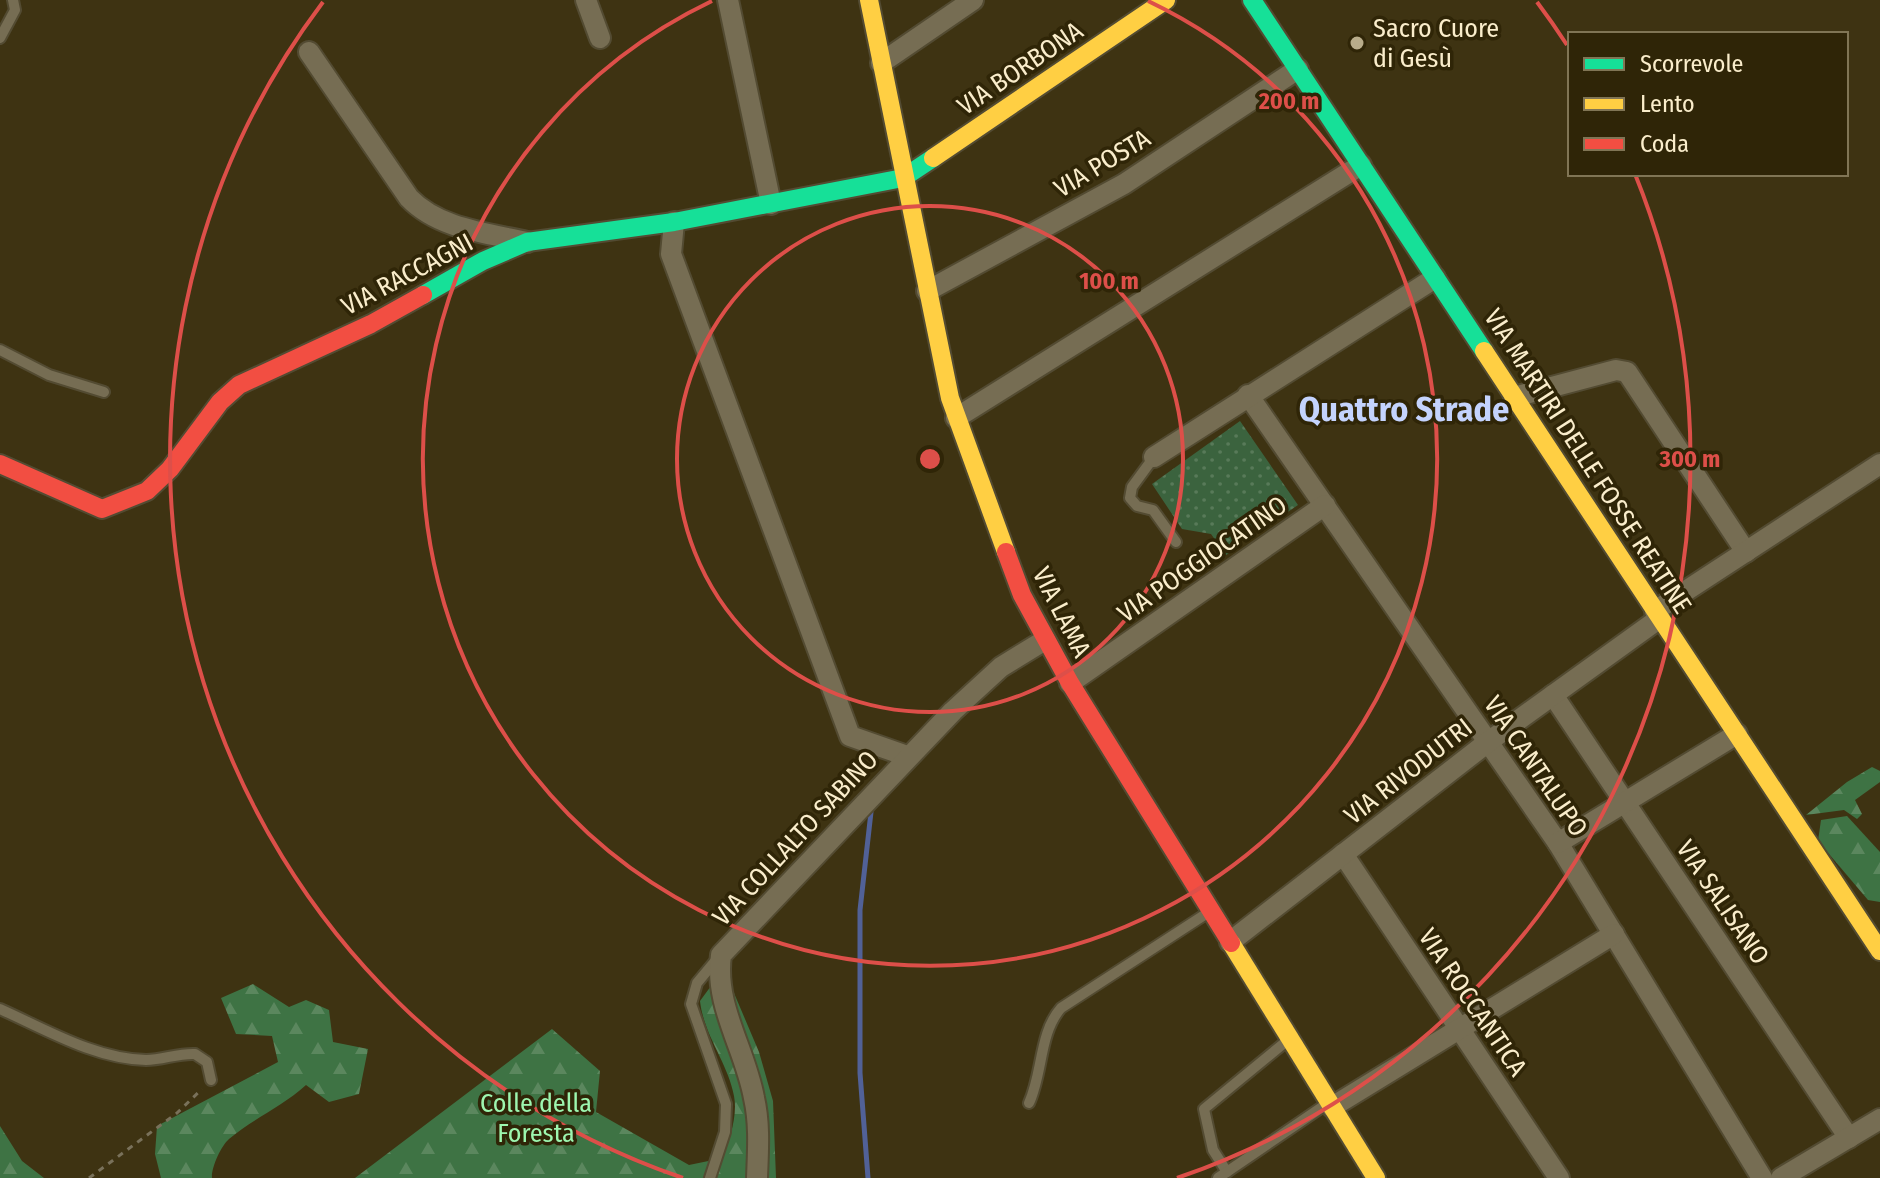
<svg xmlns="http://www.w3.org/2000/svg" width="1880" height="1178" font-family="'Fira Sans Condensed',sans-serif">
<style>
.forest{fill:url(#forest-firs)}
.park{fill:url(#park-dots)}
.lines{fill:none;stroke-linecap:round;stroke-linejoin:round}
.stream{stroke:#516197;stroke-width:5}
.lane-casing{stroke:#534b32;stroke-width:14}
.street-casing{stroke:#534b32;stroke-width:24}
.fast-casing{stroke:#534b32;stroke-width:22}
.slow-casing{stroke:#534b32;stroke-width:22}
.jam-casing{stroke:#534b32;stroke-width:22}
.path{stroke:#79715a;stroke-width:3;stroke-dasharray:6 6;stroke-linecap:butt}
.lane{stroke:#766d53;stroke-width:10}
.street{stroke:#766d53;stroke-width:20}
.fast{stroke:#16e098;stroke-width:18}
.slow{stroke:#ffcf43;stroke-width:18}
.jam{stroke:#f24e42;stroke-width:18}
.ring{fill:none;stroke:#dd4f49;stroke-width:4}
.poi-dot{fill:#b8ac8a;stroke:#2f2507;stroke-width:3}
.labels{text-anchor:middle;stroke-width:7;stroke-linejoin:round;paint-order:stroke}
.poi-label{font-size:26px;fill:#faedcb;stroke:#2f2507;text-anchor:start}
.street-label{font-size:26px;fill:#faedcb;stroke:#2f2507}
.park-label{font-size:26px;fill:#9df6af;stroke:#2f2507}
.district-label{font-size:34px;font-weight:bold;fill:#c4d3fd;stroke:#2f2507}
.centre{fill:#dd4f49;stroke:#2f2507;stroke-width:4}
.ring-label{font-size:24px;text-anchor:middle;font-weight:bold;fill:#dd4f49;stroke:#2f2507;stroke-width:7;stroke-linejoin:round;paint-order:stroke}
</style>
<defs>
<pattern id="forest-firs" width="22" height="20" patternUnits="userSpaceOnUse" patternTransform="scale(2)"><rect width="22" height="20" fill="#3e7344"/><path d="M5 1l3.5 6h-7zM16 11l3.5 6h-7z" fill="#5b875e"/></pattern>
<pattern id="park-dots" width="8" height="8" patternUnits="userSpaceOnUse" patternTransform="scale(2)"><rect width="8" height="8" fill="#3b633e"/><path d="M2 2h.1M6 6h.1" fill="none" stroke="#587a59" stroke-width="1.8" stroke-linecap="round"/></pattern>
</defs>
<rect width="100%" height="100%" fill="#3e3312"/>
<!-- forest -->
<g class="forest">
<path d="M1872,767L1880,771V782L1855,800L1862,814L1857,819L1844,810L1806,815L1847,782Z"/>
<path d="M1847,816L1880,852V902L1868,900L1818,841L1821,820Z"/>
<path d="M253,984L289,1007L306,1000L329,1010L333,1042L368,1049L359,1094L329,1102L306,1085C282,1107 252,1119 229,1139C221,1146 211,1168 212,1178H161L155,1154L157,1126L278,1062L272,1036L236,1034L221,998Z"/>
<path d="M711,986H731L759,1052L773,1101L776,1178H355L552,1029L600,1071L596,1112L689,1165L723,1158C729,1140 738,1116 734,1096C728,1063 704,1036 700,1001Z"/>
<path d="M0,1126L22,1161L44,1178H0Z"/>
</g>
<!-- park -->
<path class="park" d="M1240,421L1298,505L1279,518L1265,517L1232,541V551L1226,555L1211,534L1182,529L1152,484Z"/>
<g class="lines">
<!-- stream -->
<path class="stream" d="M868,1178L860,1073V910L871,812"/>
<!-- lane casing -->
<g class="lane-casing">
<g id="lane">
<path d="M0,38L15,10L13,0"/>
<path d="M0,350L49,375L104,392"/>
<path d="M1154,457L1132,487L1130,498L1137,506L1153,510L1176,542"/>
<path d="M0,1009C45,1029 95,1059 146,1060C163,1060 178,1053 195,1054L207,1062L211,1080"/>
<path d="M1029,1103C1043,1073 1039,1033 1061,1008L1209,912"/>
<path d="M1227,1172L1213,1150L1204,1109L1288,1040"/>
<path d="M710,1178L725,1132L726,1104L691,1004L697,983L717,959"/>
<path d="M1218,1178L1328,1103"/>
</g>
</g>
<!-- street casing -->
<g class="street-casing">
<g id="street">
<path d="M586,0L600,38"/>
<path d="M728,0L771,204"/>
<path d="M309,52L409,198C439,229 487,233 527,242"/>
<path d="M881,63L973,0"/>
<path d="M674,222L671,254L850,736L907,756"/>
<path d="M927,291L1124,184L1298,69"/>
<path d="M1248,395L1558,843L1762,1178"/>
<path d="M1514,397L1616,370L1627,372L1746,552"/>
<path d="M956,418L1361,165"/>
<path d="M1154,457L1435,278"/>
<path d="M1655,611L1880,464"/>
<path d="M1070,683L1325,505"/>
<path d="M1553,695L1849,1138"/>
<path d="M1558,843L1737,734"/>
<path d="M1343,854L1559,1178"/>
<path d="M1230,942L1488,742L1660,618"/>
<path d="M1332,1107L1614,934"/>
<path d="M757,1178C758,1151 760,1124 754,1098C745,1048 714,1006 721,955L953,711L1001,667L1045,640"/>
<path d="M1781,1178L1880,1119"/>
</g>
</g>
<!-- fast casing -->
<g class="fast-casing">
<g id="fast">
<path d="M1252,0L1484,351"/>
<path d="M423,295L483,261L527,242L674,222L903,178L933,158"/>
</g>
</g>
<!-- slow casing -->
<g class="slow-casing">
<g id="slow">
<path d="M869,0L950,398L1006,552"/>
<path d="M933,158L1166,0"/>
<path d="M1484,351L1880,951"/>
<path d="M1231,943L1376,1178"/>
</g>
</g>
<!-- jam casing -->
<g class="jam-casing">
<g id="jam">
<path d="M0,464L102,509L147,491L170,469L220,402L239,385L371,324L423,295"/>
<path d="M1006,552L1022,595L1070,683L1231,943"/>
</g>
</g>
<!-- path -->
<path class="path" d="M89,1178L177,1113L202,1089"/>
<!-- lane -->
<use href="#lane" class="lane"/>
<!-- street -->
<use href="#street" class="street"/>
<!-- fast -->
<use href="#fast" class="fast"/>
<!-- slow -->
<use href="#slow" class="slow"/>
<!-- jam -->
<use href="#jam" class="jam"/>
</g>
<!-- distance rings -->
<g class="ring">
<circle cx="930" cy="459" r="253"/>
<path d="M1148 1A507 507 0 1 1 712 1"/>
<path d="M683 1178A760 760 0 0 1 323 2M1537 2A760 760 0 0 1 1567 45M1635 174A760 760 0 0 1 1177 1178"/>
</g>
<!-- markers -->
<circle class="poi-dot" cx="1357" cy="43" r="8"/>
<g class="labels">
<!-- poi labels -->
<g class="poi-label">
<text x="1373" y="37">Sacro Cuore<tspan x="1373" dy="30">di Gesù</tspan></text>
</g>
<!-- street labels -->
<g class="street-label">
<text transform="translate(1020 68) rotate(-34)" y="9">VIA BORBONA</text>
<text transform="translate(1102 163) rotate(-31)" y="9">VIA POSTA</text>
<text transform="translate(407 274) rotate(-28)" y="9">VIA RACCAGNI</text>
<text transform="translate(1588 461) rotate(57)" y="9">VIA MARTIRI DELLE FOSSE REATINE</text>
<text transform="translate(1202 559) rotate(-35)" y="9">VIA POGGIOCATINO</text>
<text transform="translate(1062 612) rotate(63)" y="9">VIA LAMA</text>
<text transform="translate(1536 766) rotate(56)" y="9">VIA CANTALUPO</text>
<text transform="translate(1408 771) rotate(-38)" y="9">VIA RIVODUTRI</text>
<text transform="translate(795 838) rotate(-47)" y="9">VIA COLLALTO SABINO</text>
<text transform="translate(1723 902) rotate(56)" y="9">VIA SALISANO</text>
<text transform="translate(1473 1002) rotate(56)" y="9">VIA ROCCANTICA</text>
</g>
<!-- park labels -->
<g class="park-label">
<text x="536" y="1112">Colle della<tspan x="536" dy="30">Foresta</tspan></text>
</g>
<!-- district labels -->
<g class="district-label">
<text x="1404" y="421">Quattro Strade</text>
</g>
</g>
<circle cx="930" cy="459" r="12" class="centre"/>
<g class="ring-label">
<text x="1289" y="109">200 m</text>
<text x="1109" y="289">100 m</text>
<text x="1690" y="467">300 m</text>
</g>
<!-- legend -->
<rect x="1568" y="32" width="280" height="144" fill="#2f2507" stroke="#807555" stroke-width="2"/>
<rect x="1584" y="58" width="40" height="12" fill="#16e098" stroke="#807555" stroke-width="2"/>
<text x="1640" y="72" font-size="24" fill="#faedcb">Scorrevole</text>
<rect x="1584" y="98" width="40" height="12" fill="#ffcf43" stroke="#807555" stroke-width="2"/>
<text x="1640" y="112" font-size="24" fill="#faedcb">Lento</text>
<rect x="1584" y="138" width="40" height="12" fill="#f24e42" stroke="#807555" stroke-width="2"/>
<text x="1640" y="152" font-size="24" fill="#faedcb">Coda</text>
</svg>
